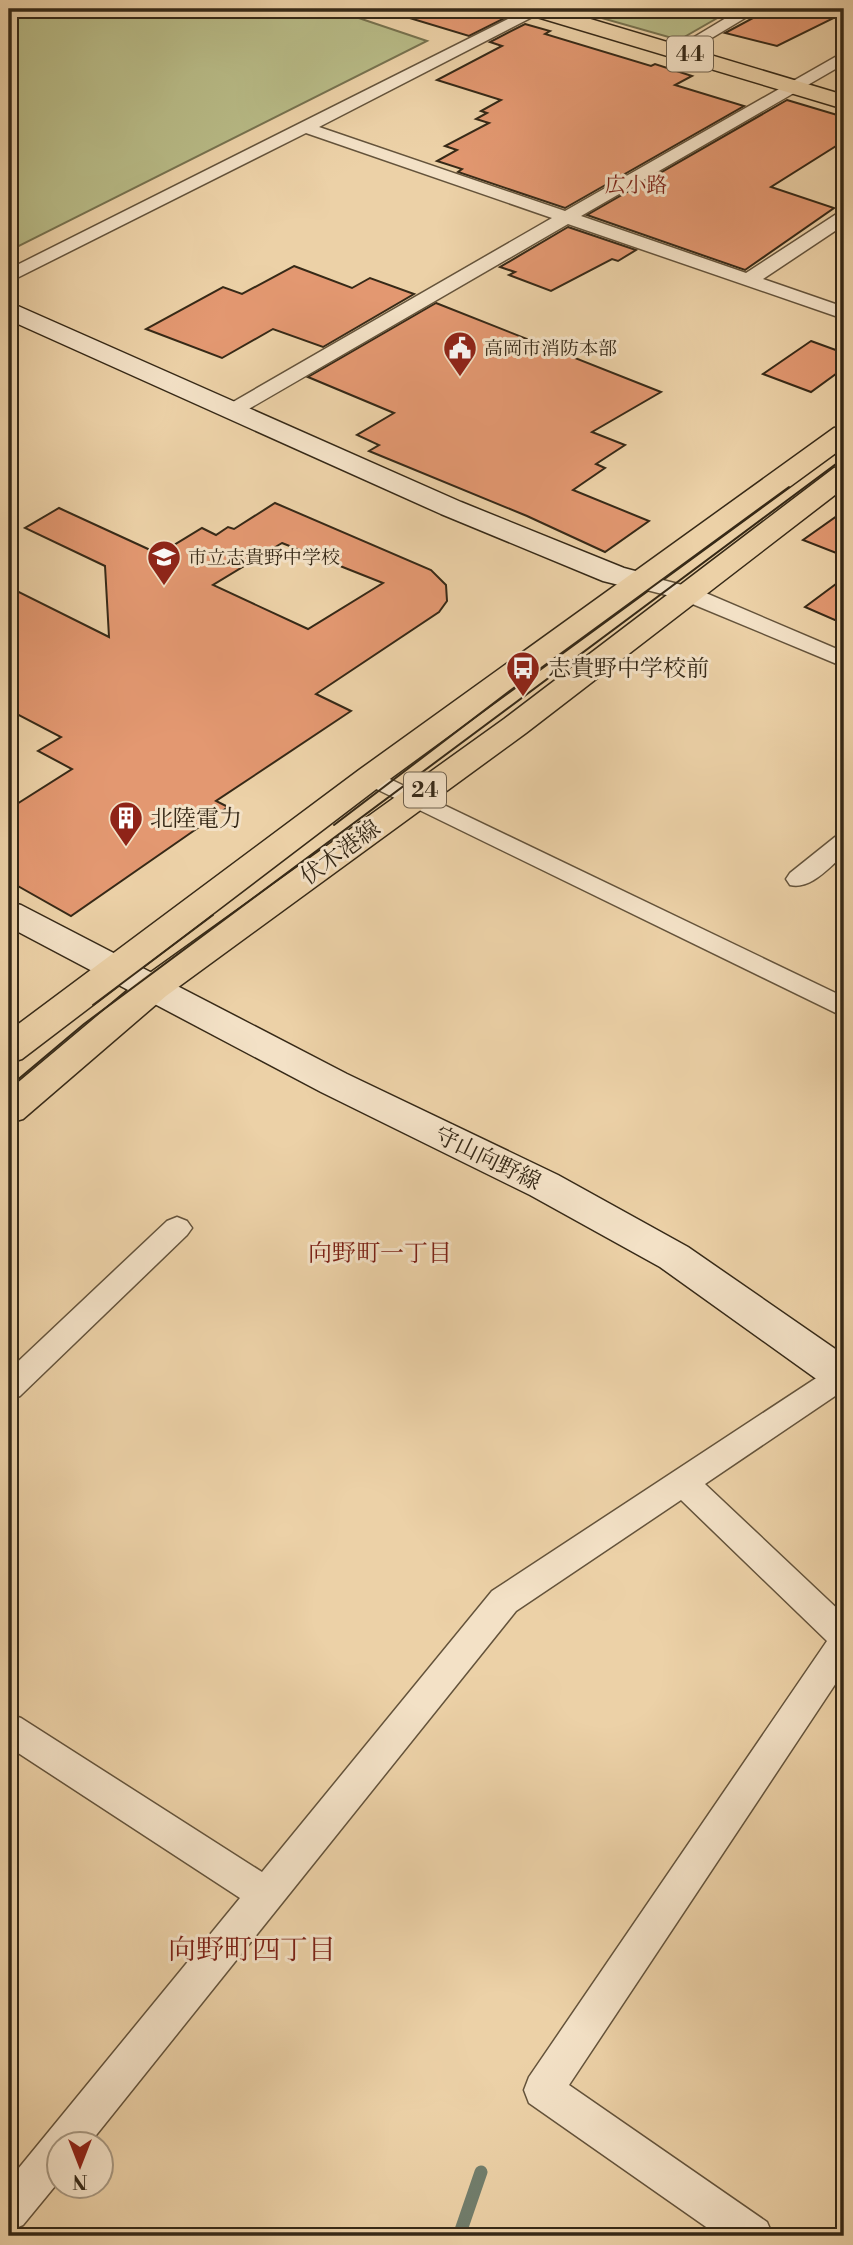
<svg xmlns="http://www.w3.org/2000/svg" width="853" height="2245" font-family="'Libre Bodoni','Noto Serif JP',serif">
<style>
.green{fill:#b8bb87;stroke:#77724f;stroke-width:2}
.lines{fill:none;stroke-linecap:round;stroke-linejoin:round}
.stream{stroke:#717e6d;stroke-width:13}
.building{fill:#e39871;stroke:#362917;stroke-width:2;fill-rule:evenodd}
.street-casing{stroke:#64533b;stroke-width:3}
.secondary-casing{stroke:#362917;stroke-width:3}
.primary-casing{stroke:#362917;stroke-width:3}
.street{fill:#f3e1c6;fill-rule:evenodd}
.secondary{fill:#f3e1c6;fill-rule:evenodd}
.primary{fill:#ecd1a7;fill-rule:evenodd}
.tram{stroke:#362917;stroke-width:2}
.labels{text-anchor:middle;stroke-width:6;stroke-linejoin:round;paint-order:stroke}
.far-poi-label{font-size:19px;fill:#362917;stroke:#f3e1c6;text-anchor:start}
.shield{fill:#f3e1c6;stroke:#6f604c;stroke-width:2}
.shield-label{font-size:21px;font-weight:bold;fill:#362917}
.far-neighbourhood-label{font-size:21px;fill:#7a1f14;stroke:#f3e1c6}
.poi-label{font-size:23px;fill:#362917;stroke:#f3e1c6;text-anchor:start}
.street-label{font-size:23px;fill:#362917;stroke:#f3e1c6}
.neighbourhood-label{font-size:24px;fill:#7a1f14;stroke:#f3e1c6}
.near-neighbourhood-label{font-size:28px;fill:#7a1f14;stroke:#f3e1c6}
</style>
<rect width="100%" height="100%" fill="#ecd1a7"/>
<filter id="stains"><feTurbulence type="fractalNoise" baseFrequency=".00286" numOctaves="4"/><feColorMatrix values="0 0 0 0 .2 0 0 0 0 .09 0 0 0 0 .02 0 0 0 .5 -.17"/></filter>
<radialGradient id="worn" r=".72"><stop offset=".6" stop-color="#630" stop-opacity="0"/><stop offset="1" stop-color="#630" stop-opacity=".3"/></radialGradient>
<!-- green -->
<g class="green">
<path d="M23,9L38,18L73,9H332L427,41L9,251V13Z"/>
<path d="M570,9H733L679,40Z"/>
</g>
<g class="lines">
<!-- stream -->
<path class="stream" d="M459,2236L481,2172"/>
</g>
<!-- building -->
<g class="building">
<path d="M404,9H474L505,18L469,36L403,16Z"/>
<path d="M770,9H844V13L777,46L725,33Z"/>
<path d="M525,24L550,31L545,34L651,66L655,64L692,76L675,85L744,106L565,208L458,172L462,169L437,161L457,150L445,146L489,123L476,119L487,113L481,111L501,100L437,80L502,46L490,42Z"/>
<path d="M787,100L844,117V141L771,187L834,208L745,270L587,215Z"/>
<path d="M568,227L636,250L618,261L612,259L551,291L509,275L515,272L500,267Z"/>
<path d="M294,266L352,288L370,278L414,294L323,347L273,329L222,358L146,329L223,287L242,294Z"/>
<path d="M436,303L661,392L592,432L625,445L596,464L605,468L573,490L649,521L605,552L527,516L369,451L379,445L357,435L394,413L308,377Z"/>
<path d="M811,341L844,353V368L811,392L763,374Z"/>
<path d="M275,503L431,570L446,585L447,601L439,612L316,694L351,711L216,801L228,807L71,916L9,881V809L72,769L38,751L61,737L9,710V587L109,637L105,566L25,528L59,508L159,554L202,528L216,535L228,527L234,529ZM282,543L383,583L308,629L213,585Z"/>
<path d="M844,511V556L803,540Z"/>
<path d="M844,578V624L805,607Z"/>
</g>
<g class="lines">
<!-- street casing -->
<g class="street-casing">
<g id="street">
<path d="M528,9L546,10L319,127L565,211L844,52V64L581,216L746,273L838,213L844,212V225L763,279L844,307V319L568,224L240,414H226L223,410L226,406L552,218L306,133L9,282V269Z"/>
<path d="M741,9H760L685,54L679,56L671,51Z"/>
<path d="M643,575L694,588L844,652V667L678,598L635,587L632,582L635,577Z"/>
<path d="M371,770L844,997V1017L362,782L359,777L362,772Z"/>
<path d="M844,834V855C829,867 811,890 790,885L786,879L790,873L835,837Z"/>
<path d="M177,1217L187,1221L192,1228L187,1235L20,1396L9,1400V1370L167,1221Z"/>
<path d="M844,1363V1390L705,1484L844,1615V1671L569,2085L767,2222L773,2236H719L529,2103L524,2090L529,2077L827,1641L681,1500L516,1611L89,2144H60V2180L23,2225L9,2231V2180L240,1898L9,1747V1714L21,1718L262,1872L492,1591L833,1367Z"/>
</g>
</g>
<!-- secondary casing -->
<g class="secondary-casing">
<g id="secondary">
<path d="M9,302L461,502L624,568L654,576L658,582L654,588L643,591L603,581L441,514L9,320Z"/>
<path d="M9,902L21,905L347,1074L558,1175L688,1247L844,1355V1393L829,1388L660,1267L530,1195L321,1092L9,927Z"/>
</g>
</g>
<!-- primary casing -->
<g class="primary-casing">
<g id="primary">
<path d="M524,9H557L844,95V109L527,14Z"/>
<path d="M844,426V447L383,784L22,1059L9,1063V1031L359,770L834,428Z"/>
<path d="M844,465V488L526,733L166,996L23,1119L9,1123V1090L140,980L504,719L834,468Z"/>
</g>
</g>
<!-- street -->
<use href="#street" class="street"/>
<!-- secondary -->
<use href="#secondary" class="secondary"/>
<!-- primary -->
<use href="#primary" class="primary"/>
<!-- tram -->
<g class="tram">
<path d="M334,825L511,690L789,487"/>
<path d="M93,1005L213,915"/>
<path d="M9,1087L84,1024L844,458"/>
</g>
</g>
<!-- icons -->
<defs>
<g id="civic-pin" transform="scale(1.75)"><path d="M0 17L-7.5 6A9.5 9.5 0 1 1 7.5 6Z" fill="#8f2418" stroke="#f3e1c6"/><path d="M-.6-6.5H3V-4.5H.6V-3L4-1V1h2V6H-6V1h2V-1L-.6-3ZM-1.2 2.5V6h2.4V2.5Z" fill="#fff"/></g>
<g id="school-pin" transform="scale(1.75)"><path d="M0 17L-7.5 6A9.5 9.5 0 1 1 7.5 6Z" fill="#8f2418" stroke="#f3e1c6"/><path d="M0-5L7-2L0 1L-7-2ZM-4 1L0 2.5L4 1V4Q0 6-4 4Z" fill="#fff"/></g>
<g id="bus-pin" transform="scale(1.75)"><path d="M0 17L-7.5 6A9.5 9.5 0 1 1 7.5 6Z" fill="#8f2418" stroke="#f3e1c6"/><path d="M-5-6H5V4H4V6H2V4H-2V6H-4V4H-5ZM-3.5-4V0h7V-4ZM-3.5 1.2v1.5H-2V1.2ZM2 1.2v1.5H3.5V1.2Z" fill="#fff"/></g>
<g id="building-pin" transform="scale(1.75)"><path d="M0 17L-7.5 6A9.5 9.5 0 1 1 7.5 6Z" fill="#8f2418" stroke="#f3e1c6"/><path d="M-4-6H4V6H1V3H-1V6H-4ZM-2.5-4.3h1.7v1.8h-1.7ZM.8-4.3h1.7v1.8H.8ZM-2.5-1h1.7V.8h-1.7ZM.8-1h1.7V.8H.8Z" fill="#fff"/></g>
</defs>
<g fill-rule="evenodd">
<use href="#civic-pin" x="460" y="348"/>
<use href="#school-pin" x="164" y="557"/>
<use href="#bus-pin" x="523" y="668"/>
<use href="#building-pin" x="126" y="818"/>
</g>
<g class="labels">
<!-- far-poi labels -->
<g class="far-poi-label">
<text x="484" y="355">高岡市消防本部</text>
<text x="188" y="564">市立志貴野中学校</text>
</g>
<!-- shield labels -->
<g class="shield">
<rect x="667" y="36.5" width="46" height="35" rx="5"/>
<rect x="404" y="772.5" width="42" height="35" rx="5"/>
</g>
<g class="shield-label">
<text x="690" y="61">44</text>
<text x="425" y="797">24</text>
</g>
<!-- far-neighbourhood labels -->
<g class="far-neighbourhood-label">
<text x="636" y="192">広小路</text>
</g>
<!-- poi labels -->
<g class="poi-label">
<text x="548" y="676">志貴野中学校前</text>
<text x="150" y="826">北陸電力</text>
</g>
<!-- street labels -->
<g class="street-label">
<text transform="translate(340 852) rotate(-36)" y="8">伏木港線</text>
<text transform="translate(488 1158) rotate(26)" y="8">守山向野線</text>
</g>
<!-- neighbourhood labels -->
<g class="neighbourhood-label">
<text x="380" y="1261">向野町一丁目</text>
</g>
<!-- near-neighbourhood labels -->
<g class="near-neighbourhood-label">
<text x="252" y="1959">向野町四丁目</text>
</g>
</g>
<!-- margin -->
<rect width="853" height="2245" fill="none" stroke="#ecd1a7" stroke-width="35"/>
<rect x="10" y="10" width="832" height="2224" fill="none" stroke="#362917" stroke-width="3.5"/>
<rect x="18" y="18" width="818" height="2210" fill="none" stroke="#362917" stroke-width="2"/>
<!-- north arrow -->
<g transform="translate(80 2165) rotate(180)"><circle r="33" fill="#f3e1c6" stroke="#a79780" stroke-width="2"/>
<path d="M0-5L12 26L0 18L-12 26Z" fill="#8f2418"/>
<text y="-10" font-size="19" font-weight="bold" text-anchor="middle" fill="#362917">N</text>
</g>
<rect width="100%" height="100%" filter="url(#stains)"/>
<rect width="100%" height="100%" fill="url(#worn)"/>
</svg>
